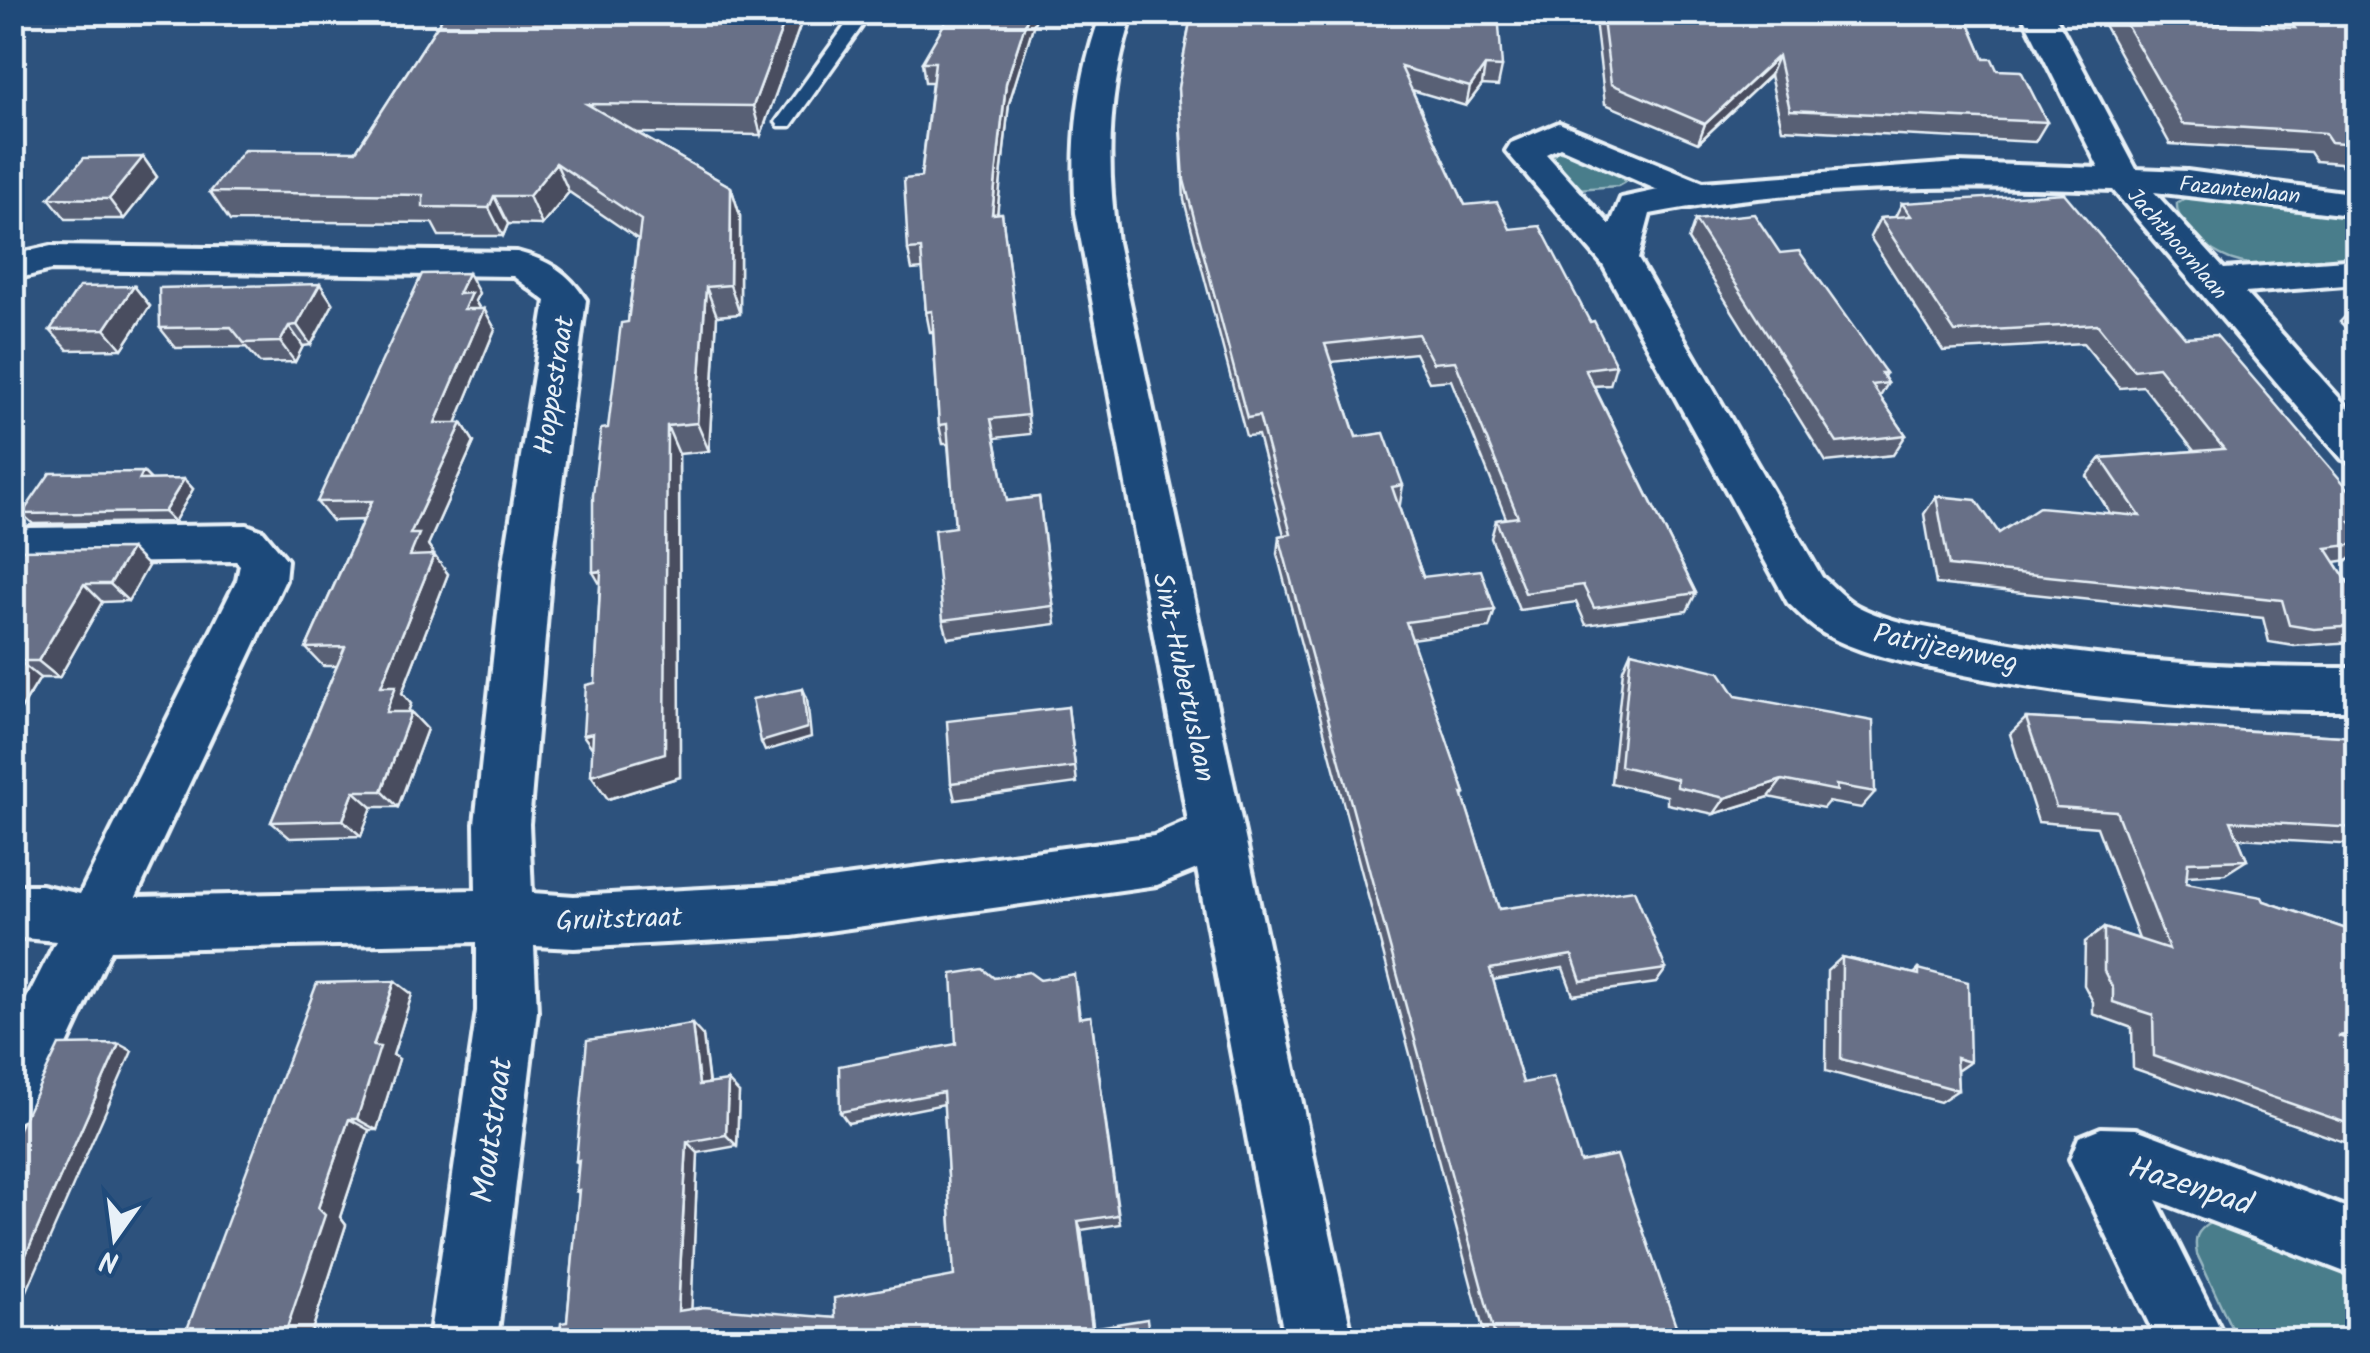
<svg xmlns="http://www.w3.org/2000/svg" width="2370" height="1353" font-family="Kalam,sans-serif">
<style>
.green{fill:#487d8b;stroke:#98b7c2;stroke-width:2.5}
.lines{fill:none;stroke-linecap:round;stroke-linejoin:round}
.lane-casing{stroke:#e8f1f8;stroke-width:7}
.street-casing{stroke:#e8f1f8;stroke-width:8}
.lane{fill:#1f4a7a;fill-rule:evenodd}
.street{fill:#1f4a7a;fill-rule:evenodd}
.wall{fill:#596074;stroke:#e8f1f8;stroke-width:2.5}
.shaded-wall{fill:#484e5e;stroke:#e8f1f8;stroke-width:2.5}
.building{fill:#677087;stroke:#e8f1f8;stroke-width:2.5}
.labels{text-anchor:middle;stroke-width:8;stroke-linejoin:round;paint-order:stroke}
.far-street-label{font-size:22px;fill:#e8f1f8;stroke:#1f4a7a}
.street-label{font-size:28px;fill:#e8f1f8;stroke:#1f4a7a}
.near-street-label{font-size:32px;fill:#e8f1f8;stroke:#1f4a7a}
</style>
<rect width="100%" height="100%" fill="#2d527d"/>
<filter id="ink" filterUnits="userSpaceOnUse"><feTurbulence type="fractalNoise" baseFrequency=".01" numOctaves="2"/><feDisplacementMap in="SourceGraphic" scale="20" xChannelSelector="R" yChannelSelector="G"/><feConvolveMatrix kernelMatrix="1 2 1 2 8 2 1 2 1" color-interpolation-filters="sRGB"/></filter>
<g filter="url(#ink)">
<!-- green -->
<g class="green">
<path d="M1556,151C1575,150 1617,167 1625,182L1618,186L1577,189L1552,158Z"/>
<path d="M2188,196L2267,201L2357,217V259C2303,263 2236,282 2195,235C2186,225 2176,217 2177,203Z"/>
<path d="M2210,1223L2222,1224L2357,1274V1340H2237L2197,1254C2194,1239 2196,1231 2210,1223Z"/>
</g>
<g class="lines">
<!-- lane casing -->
<g class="lane-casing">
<path id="lane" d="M855,12H872L791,126H779L776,122Z"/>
</g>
<!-- street casing -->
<g class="street-casing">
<g id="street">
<path d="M1102,12H1134C1107,89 1106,163 1117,242L1353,1340H1285L1197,869L1157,885L792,936L574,948L534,946L537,1011L497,1340H429L477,1011V942L111,950L34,1116L12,1124V1028L56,941L12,937V885H41L80,894L237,580L240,565L236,561L29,564L12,558L13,533L29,528L247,525L263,531L287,560L285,580L136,897L476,890L475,824L503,568L546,301L513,276L51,270L12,280V255L51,246L517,252C548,260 568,272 586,300L551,568L529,824L532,893L574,896L792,884L1154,836L1188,821L1076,213C1071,143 1077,78 1102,12Z"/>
<path d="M2021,12H2053L2136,169L2187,171L2358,194V216L2154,192L2224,269L2358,259V284L2245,293L2358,419V464L2342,459L2113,190C1960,185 1802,185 1650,214L1638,259L1822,577C1833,586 1844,599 1857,606C1889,623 1926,627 1961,634C2092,660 2224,669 2358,668V710C2222,711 2088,701 1954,673C1910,663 1863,656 1823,633C1810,626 1799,613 1788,603L1603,265L1506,151L1511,143L1559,123L1703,182L1957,163L2099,168ZM1560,147L1658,190L1621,198L1610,225L1546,154Z"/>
<path d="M2101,1128L2136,1129L2358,1212V1277L2156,1200L2226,1340H2157L2070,1159L2079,1137Z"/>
</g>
</g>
<!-- lane -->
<use href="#lane" class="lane"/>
<!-- street -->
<use href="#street" class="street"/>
</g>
<!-- wall -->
<g class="wall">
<path d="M446,12H805L761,135L637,133L731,187L740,216V314L717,316L709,451L679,454L680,777L608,799L595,683L608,428L628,322L638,239L569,192L542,225L508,224L503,236H439L432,223L230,221L210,192L356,151Z"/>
<path d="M1594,12H1964L1984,59L1997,70L2047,122L2035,142L1782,129L1770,75L1698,143L1605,104Z"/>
<path d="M2097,12H2165L2170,21L2269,27L2261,12H2358V172L2346,171L2340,163L2316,161L2310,152L2170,144Z"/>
<path d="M1190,22L1502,67L1498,86L1482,85L1466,106L1412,90L1465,205L1510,229L1590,322L1616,365L1610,385L1594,386L1696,593L1687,611L1586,625L1576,602L1519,610L1491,538L1496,520L1506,518L1451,380L1429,382L1415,353L1331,362L1356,437L1403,485L1400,504H1398L1423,577L1495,610L1489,628L1411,639L1465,793L1463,797L1499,909L1666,969L1656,983L1573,995L1563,968L1493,980L1523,1083L1580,1162L1681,1340H1584L1582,1335L1551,1340H1486L1277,554L1279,536L1284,535L1258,435L1246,436L1184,200L1178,88Z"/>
<path d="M1034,23L1009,103L997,213H1002L1030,434L995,438L1007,501L1039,497L1056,624L948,638L943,620L955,527L948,444H943L939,425L933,332H930L926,312L923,269L912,270L908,250L921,177L932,82H925L922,62Z"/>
<path d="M143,157L157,177L124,219H66L49,198Z"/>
<path d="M1902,203L2185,337L2358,500V552L2348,560L2335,562L2358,598V638L2353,642L2294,646L2269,642L2263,618L1936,584L1924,514L1936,496L1999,533L2110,513L2087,476L2101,458L2194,451L2143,386L2120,388L2083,343L1943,351L1870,237L1880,218L1895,217Z"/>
<path d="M1695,220L1780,253L1886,373L1884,377L1888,383L1880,397L1906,435L1893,455L1826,462L1688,240Z"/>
<path d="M134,286L150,306L122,349L68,350L50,330Z"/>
<path d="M479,293L475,301L480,309H484L495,329L456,423H462L474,442L428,545L433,552L432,555L448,574L402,693L411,704L408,712H411L427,729L398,807H372L361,836L290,838L271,822L337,666H323L306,648L363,520L332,521L317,502Z"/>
<path d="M2358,303V340L2340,322Z"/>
<path d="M333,304L311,345L303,346L295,362L260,363L246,347L176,348L160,328Z"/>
<path d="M143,472L151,480L184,479L193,489L174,522L33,524L22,514Z"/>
<path d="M12,550L148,566L128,601L102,602L59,678H40L12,724Z"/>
<path d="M1631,651L1736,696L1875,792L1861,808L1828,802L1823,808L1769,797L1714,814L1667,804V796L1611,783L1623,669Z"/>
<path d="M1068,707L1077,783L955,800L951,783Z"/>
<path d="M2026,718L2358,737V845L2238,838L2247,860L2225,874L2187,876L2186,883L2264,901L2358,933V1041L2356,1042H2358V1147L2133,1068L2132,1028L2093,1014V1002L2084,985L2085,942L2104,928L2139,939L2097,827L2038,822L2010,734Z"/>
<path d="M1842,957L1914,974L1919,969L1970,1062L1957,1071L1958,1090L1940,1102L1826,1071L1827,971Z"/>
<path d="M994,978L1040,980L1076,987L1080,1018L1091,1016L1120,1224L1081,1230L1093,1328L1150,1340L567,1322L579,1193L576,1191L578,1163L576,1161L703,1036L709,1084L739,1093L737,1146L698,1153L691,1309L835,1318L954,1276L944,1104L848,1123L840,1112L956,1044Z"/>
<path d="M412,994L393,1055L399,1059L377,1130H369L340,1217L346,1225L309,1340H183Z"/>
</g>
<!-- shaded-wall -->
<g class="shaded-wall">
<path d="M788,12H805L761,135L753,106Z"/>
<path d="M1029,12H1040L1034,23L1009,103L995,234L992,214L1006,83Z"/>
<path d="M1778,56L1770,75L1698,143L1705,124Z"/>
<path d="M1485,66L1482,85L1466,106L1470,87Z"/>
<path d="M143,157L157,177L124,219L109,199Z"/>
<path d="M556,163L569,192L542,225L529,196Z"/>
<path d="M731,187L740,216V314L730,285Z"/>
<path d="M494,196L508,224L503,236L489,208Z"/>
<path d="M468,273L479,293L475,301L482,313L464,309L458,294Z"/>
<path d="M320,284L333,304L311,345L297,325Z"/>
<path d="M134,286L150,306L122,349L105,329Z"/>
<path d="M706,287L717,316L709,451L697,423Z"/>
<path d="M484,309L495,329L448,443L435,423Z"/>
<path d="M289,326L303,346L295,362L280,342Z"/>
<path d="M462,423L474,442L428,545L433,552L424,575L410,556V534Z"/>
<path d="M667,426L679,454L680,777L608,799L591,775Z"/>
<path d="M143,472L153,482L139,480Z"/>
<path d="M184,479L193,489L174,522L164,512Z"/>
<path d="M131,549L148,566L128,601L110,584Z"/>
<path d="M434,555L448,574L402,693L411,704L401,729L386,712L381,686Z"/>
<path d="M601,571L608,598L593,572Z"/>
<path d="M84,584L102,602L59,678L38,661Z"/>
<path d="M19,661L40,678L12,724V672Z"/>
<path d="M803,689L807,698L811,737L765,751L761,742Z"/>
<path d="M411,712L427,729L398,807L382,791Z"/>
<path d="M593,733L600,759L583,735Z"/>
<path d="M1782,780L1769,797L1714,814L1725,798Z"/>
<path d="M354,791L372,807L361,836L343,820Z"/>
<path d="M395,981L412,994L393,1055L399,1059L377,1130L357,1119L373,1046Z"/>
<path d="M692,1024L703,1036L710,1096L699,1085Z"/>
<path d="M119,1044L132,1051L12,1325V1286Z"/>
<path d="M728,1081L739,1093L737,1146L726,1135Z"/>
<path d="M349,1119L369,1130L340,1217L346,1225L309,1340H283L318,1208Z"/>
<path d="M687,1142L698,1153L691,1318L678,1311Z"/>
<path d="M1078,1221L1081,1230L1094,1334L1092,1328Z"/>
</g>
<!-- building -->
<g class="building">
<path d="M446,12H788L753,106L587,104L731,187L730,285L706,287L697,423L667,426L665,753L591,775L593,733L583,735L586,685L595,683L601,571L593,572V495L601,429L608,428L621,323L628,322L641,220L556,163L529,196H494L489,208L423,207V195L210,192L244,150L356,151Z"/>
<path d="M951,12H1029L1006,83L992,214L1002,213L1028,415L991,419L1007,501L1039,497L1053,606L943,620L934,530L955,527L947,424L939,425L932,311L926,312L921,249L908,250L904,179L921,177L935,62H922Z"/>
<path d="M1193,12H1498L1502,67L1485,66L1470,87L1401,67L1465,205L1497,202L1510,229L1540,226L1590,322L1594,321L1616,365L1585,369L1696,593L1594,608L1583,585L1525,593L1496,520L1518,517L1455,361L1433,363L1418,334L1325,344L1356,437L1384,433L1403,485L1392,487L1423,577L1481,570L1495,610L1406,622L1465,793H1462L1499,909L1634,890L1666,969L1581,981L1572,955L1490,969L1523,1083L1553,1077L1580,1162L1617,1155L1681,1340H1596L1593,1328L1526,1340H1496L1279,536L1291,534L1259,416L1247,418L1184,180L1178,88L1190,22Z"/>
<path d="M1602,12H1964L1984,59H1992L1997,70L2021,71L2047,122L1790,110L1778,56L1705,124L1611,84Z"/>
<path d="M2119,12H2165L2170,21L2295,28L2285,12H2358V146L2356,144L2331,142L2325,133L2183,124Z"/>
<path d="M143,157L109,199L49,198L84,158Z"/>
<path d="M2064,193L2185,337L2216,335L2358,500V521L2350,522L2358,531V544L2326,548L2358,598V626L2314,629L2289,625L2282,600L1949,566L1936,496L1976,500L1999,533L2039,507L2140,516L2101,458L2224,449L2158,367L2134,370L2097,324L1955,332L1880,218L1911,216L1902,203Z"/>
<path d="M1754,214L1780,253L1799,251L1886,373H1881L1888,383L1872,385L1906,435L1837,443L1695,220Z"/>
<path d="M468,273L458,294L471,293L464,309H484L435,423H462L410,534H419L410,556L434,555L381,686H396L386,712H411L382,791H354L343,820L271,822L345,647L306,648L372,501L317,502L422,274Z"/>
<path d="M320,284L297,325L289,326L280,342L244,343L231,327L160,328L159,288Z"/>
<path d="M134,286L105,329L50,330L79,287Z"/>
<path d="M143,472L139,480L184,479L164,512L22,514L50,473Z"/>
<path d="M131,549L110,584H84L38,661H19L12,672V550Z"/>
<path d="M1631,651L1720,672L1736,696L1873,721L1875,792L1836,785L1837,791L1782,780L1725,798L1677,787V779L1620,766Z"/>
<path d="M803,689L807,728L761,742L752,699Z"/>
<path d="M1068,707L1075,767L951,783L947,721Z"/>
<path d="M2026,718L2358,737V828L2231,821L2247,860L2188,862L2186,883L2262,897L2264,901L2358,933V1033L2338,1036L2358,1042V1127L2154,1056L2153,1015L2113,1002V989L2104,971V928L2169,949L2116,811L2056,807Z"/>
<path d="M1842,957L1919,975V969L1968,982L1970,1062L1956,1058L1958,1090L1841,1059Z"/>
<path d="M983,969L994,978L1029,972L1040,980L1074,974L1079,1018L1091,1016L1118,1215L1078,1221L1092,1328L1147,1319L1150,1340H559L561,1323L567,1322L579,1190L576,1191L579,1160L576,1161L587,1040L692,1024L699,1085L728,1081L726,1135L687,1142L678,1311L704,1307L835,1318L834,1298L954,1276L943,1092L840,1112L839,1066L956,1044L952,974Z"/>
<path d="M395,981L373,1046L380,1047L357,1119H349L318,1208L325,1215L283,1340H183L317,983Z"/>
<path d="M119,1044L12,1286V1143L59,1045Z"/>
</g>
</g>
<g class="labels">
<!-- far-street labels -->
<g class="far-street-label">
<text transform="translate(2240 189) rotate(6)" y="8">Fazantenlaan</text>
<text transform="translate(2178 243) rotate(49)" y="8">Jachthoornlaan</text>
</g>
<!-- street labels -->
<g class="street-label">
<text transform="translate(553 385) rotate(-81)" y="10">Hoppestraat</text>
<text transform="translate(1946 647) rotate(12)" y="10">Patrijzenweg</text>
<text transform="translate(1185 677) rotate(78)" y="10">Sint-Hubertuslaan</text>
<text transform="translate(619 918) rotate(-2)" y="10">Gruitstraat</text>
</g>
<!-- near-street labels -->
<g class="near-street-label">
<text transform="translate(491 1130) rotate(-82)" y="11">Moutstraat</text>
<text transform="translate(2191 1185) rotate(18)" y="11">Hazenpad</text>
</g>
</g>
<!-- margin -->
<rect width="2370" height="1353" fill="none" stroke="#1f4a7a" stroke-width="50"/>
<rect x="25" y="25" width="2320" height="1303" fill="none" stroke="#e8f1f8" stroke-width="4" filter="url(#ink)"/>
<!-- north arrow -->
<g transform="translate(115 1238) rotate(194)" stroke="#1f4a7a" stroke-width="8" paint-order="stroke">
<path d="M0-8L18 38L0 25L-18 38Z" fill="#e8f1f8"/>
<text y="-15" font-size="28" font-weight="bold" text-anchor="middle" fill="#e8f1f8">N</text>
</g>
</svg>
